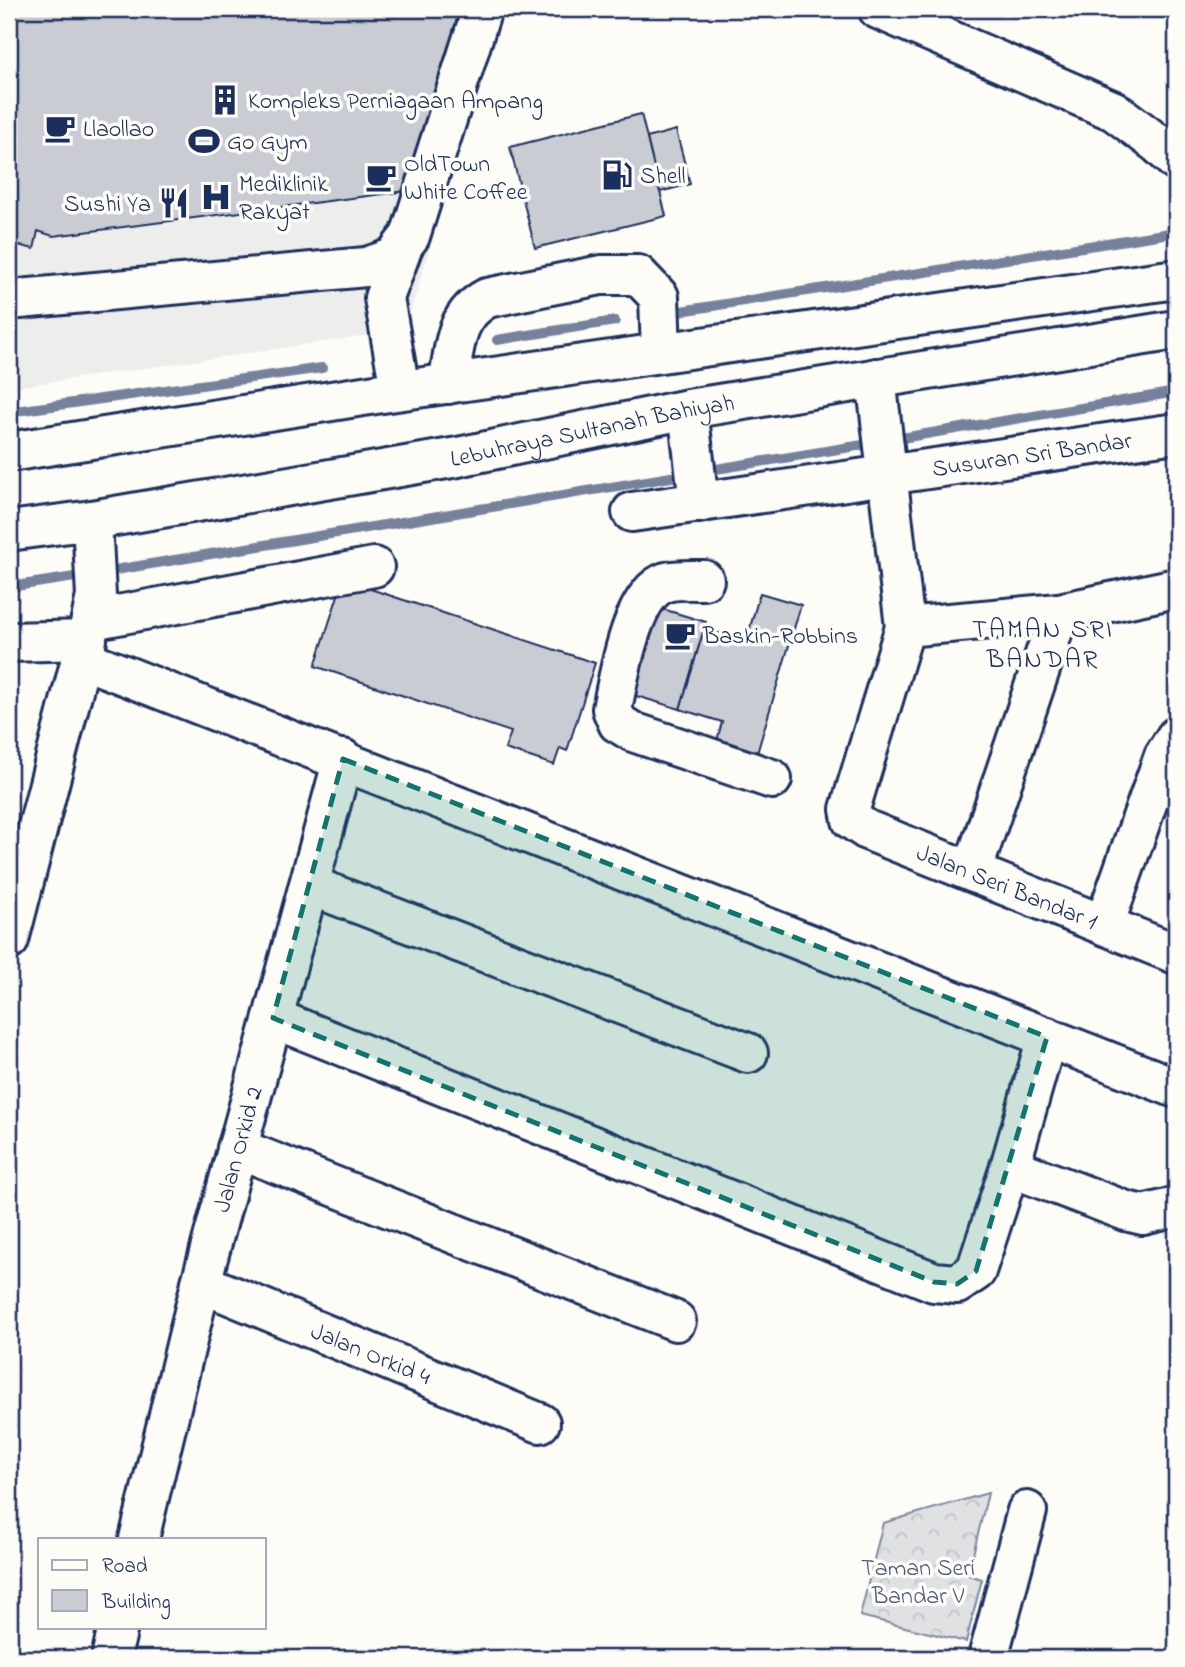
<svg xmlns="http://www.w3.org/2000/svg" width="1185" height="1667" font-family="'Indie Flower',sans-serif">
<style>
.built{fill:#edeeec}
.forest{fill:url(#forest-crowns);stroke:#7e88a0;stroke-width:2}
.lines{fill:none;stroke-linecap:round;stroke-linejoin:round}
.stream{stroke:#76819c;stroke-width:10}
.building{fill:#c9ccd3;stroke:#1b2f5e;stroke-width:2}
.minor-casing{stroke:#1b2f5e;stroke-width:44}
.major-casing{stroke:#1b2f5e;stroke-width:44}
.minor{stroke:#fdfcf7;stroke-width:38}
.major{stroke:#fdfcf7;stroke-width:38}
.marked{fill:#0f766e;fill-opacity:0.2;stroke:#0f766e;stroke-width:5;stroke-dasharray:14 9;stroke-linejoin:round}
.labels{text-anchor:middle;stroke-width:7;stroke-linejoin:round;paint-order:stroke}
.poi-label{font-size:24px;fill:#1b2f5e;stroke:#fdfcf7;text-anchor:start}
.street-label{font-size:24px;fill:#1b2f5e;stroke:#fdfcf7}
.park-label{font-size:24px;fill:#4c5c7f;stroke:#fdfcf7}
.neighbourhood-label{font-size:26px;letter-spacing:2px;fill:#1b2f5e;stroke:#fdfcf7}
</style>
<defs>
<pattern id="forest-crowns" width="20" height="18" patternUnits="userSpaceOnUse" patternTransform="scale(1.75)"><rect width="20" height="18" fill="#e0e1e3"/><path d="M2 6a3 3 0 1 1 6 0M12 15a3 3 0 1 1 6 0" fill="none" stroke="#c0c1c5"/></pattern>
</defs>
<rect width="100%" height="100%" fill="#fdfcf7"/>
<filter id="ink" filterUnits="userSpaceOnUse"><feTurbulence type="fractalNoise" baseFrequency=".0143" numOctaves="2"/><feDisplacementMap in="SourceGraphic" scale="14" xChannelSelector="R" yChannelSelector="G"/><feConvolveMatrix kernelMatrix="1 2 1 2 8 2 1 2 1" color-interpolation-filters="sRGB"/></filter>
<g filter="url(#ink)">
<!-- built -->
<path class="built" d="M9,9H502L405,330L9,388Z"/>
<!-- forest -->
<path class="forest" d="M988,1493L968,1575L982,1579L966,1642L860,1616L883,1523Z"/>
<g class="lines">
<!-- stream -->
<g class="stream">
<path d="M681,311L1176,232"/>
<path d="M497,340L615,321"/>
<path d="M9,412L322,368"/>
<path d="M890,440L1176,392"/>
<path d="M704,471L875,443"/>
<path d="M103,572L689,474"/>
<path d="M9,587L88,575"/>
</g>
</g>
<!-- building -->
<g class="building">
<path d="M9,9H468L414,190L53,236L38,231L34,249L9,243Z"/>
<path d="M641,114L666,216L535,248L510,147Z"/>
<path d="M676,130L690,184L660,192L647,138Z"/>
<path d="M343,580L595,663L567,751L560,748L554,765L505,749L511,732L315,666Z"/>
<path d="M760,593L801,605L755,760L715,748L722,722L680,709L704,629L746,641Z"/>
<path d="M649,605L706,622L680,709L623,692Z"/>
</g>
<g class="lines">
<!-- minor casing -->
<g class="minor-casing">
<g id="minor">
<path d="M878,9L1114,111L1158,144L1176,161"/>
<path d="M9,300L366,267L393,258L410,236L482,9"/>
<path id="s1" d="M876,378L905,627L850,809L852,820L867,830L1176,954"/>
<path d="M448,384C455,349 453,316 487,298L601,275H638L659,297L661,352"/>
<path d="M400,390L384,298L402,249"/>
<path d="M688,409L699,503"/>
<path id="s2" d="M632,512L1176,433"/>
<path d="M704,580C693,580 677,579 666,582C631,594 619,677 612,709L618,723L633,732L772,779"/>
<path d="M91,620L374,567"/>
<path d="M905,627L1059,613L1176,588"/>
<path d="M9,642L87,640"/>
<path d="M83,659L1176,1088"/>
<path d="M972,872L1059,613"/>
<path d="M309,885L748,1053"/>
<path d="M1104,925L1164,756L1176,737"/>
<path d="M9,940L91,620L96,596L92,520"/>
<path d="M273,1018L934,1282L957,1284L976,1271L1010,1167L1047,1037"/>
<path d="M237,1148L676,1321"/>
<path d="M1010,1167L1126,1211L1143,1215L1176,1207"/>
<path id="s3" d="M201,1283L540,1423"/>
<path id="s4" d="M139,1539L201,1283L343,759"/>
<path d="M111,1658L118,1627"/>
<path d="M988,1658L1027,1511"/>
</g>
</g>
<!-- major casing -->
<g class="major-casing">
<g id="major">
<path d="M9,452L382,393L1176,279"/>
<path id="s5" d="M9,531L92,520L458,457L688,409L1176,330"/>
</g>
</g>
<!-- minor -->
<use href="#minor" class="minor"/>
<!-- major -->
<use href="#major" class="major"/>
</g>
</g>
<!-- marked area -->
<path class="marked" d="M343,759L1047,1037L976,1271L957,1284L934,1282L273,1018Z"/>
<!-- icons -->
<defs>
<g id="building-bare" transform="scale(2.415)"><path d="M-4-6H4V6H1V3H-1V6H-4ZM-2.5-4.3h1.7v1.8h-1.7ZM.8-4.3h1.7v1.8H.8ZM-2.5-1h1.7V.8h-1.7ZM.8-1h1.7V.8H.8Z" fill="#1b2f5e" stroke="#fdfcf7" stroke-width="2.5" paint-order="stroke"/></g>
<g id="cafe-bare" transform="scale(2.415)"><path d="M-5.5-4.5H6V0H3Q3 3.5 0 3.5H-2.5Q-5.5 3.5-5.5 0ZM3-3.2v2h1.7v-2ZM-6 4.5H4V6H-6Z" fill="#1b2f5e" stroke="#fdfcf7" stroke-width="2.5" paint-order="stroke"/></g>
<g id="stadium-bare" transform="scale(2.415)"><path d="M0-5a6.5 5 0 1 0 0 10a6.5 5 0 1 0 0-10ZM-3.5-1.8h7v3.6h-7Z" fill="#1b2f5e" stroke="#fdfcf7" stroke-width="2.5" paint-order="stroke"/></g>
<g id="fuel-bare" transform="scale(2.415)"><path d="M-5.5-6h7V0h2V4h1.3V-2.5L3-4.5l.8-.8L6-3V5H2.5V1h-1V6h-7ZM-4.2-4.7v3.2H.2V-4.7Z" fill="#1b2f5e" stroke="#fdfcf7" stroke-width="2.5" paint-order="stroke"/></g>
<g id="hospital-bare" transform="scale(2.415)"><path d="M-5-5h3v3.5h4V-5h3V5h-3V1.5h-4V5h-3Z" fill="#1b2f5e" stroke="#fdfcf7" stroke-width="2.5" paint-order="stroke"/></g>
<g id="restaurant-bare" transform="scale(2.415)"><path d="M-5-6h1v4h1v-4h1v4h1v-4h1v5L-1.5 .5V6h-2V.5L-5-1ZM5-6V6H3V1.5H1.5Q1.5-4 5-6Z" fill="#1b2f5e" stroke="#fdfcf7" stroke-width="2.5" paint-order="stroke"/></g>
</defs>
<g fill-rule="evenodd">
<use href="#building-bare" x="225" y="100"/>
<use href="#cafe-bare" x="60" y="128"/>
<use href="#stadium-bare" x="204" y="141"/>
<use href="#fuel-bare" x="617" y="175"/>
<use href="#cafe-bare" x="381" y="177"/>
<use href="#hospital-bare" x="216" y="197"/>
<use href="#restaurant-bare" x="174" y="203"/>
<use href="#cafe-bare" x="680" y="635"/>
</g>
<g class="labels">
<!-- poi labels -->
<g class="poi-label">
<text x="248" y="108">Kompleks Perniagaan Ampang</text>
<text x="83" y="136">Llaollao</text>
<text x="227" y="149">Go Gym</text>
<text x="404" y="171">OldTown<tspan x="404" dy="28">White Coffee</tspan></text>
<text x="640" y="183">Shell</text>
<text x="239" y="191">Mediklinik<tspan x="239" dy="28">Rakyat</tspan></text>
<text x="151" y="211" text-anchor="end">Sushi Ya</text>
<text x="703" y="643">Baskin-Robbins</text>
</g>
<!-- street labels -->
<g class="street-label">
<text dy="8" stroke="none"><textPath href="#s5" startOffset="592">Lebuhraya Sultanah Bahiyah</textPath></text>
<text dy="8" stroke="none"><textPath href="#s2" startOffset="404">Susuran Sri Bandar</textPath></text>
<text dy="8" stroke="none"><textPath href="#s1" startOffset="621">Jalan Seri Bandar 1</textPath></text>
<text dy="8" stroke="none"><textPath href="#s4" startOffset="402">Jalan Orkid 2</textPath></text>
<text dy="8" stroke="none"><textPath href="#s3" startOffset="184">Jalan Orkid 4</textPath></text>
</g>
<!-- park labels -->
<g class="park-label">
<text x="918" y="1575">Taman Seri<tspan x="918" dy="28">Bandar V</tspan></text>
</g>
<!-- neighbourhood labels -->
<g class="neighbourhood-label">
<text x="1043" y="637">TAMAN SRI<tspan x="1043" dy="30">BANDAR</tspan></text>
</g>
</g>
<!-- margin -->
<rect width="1185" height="1667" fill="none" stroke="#fdfcf7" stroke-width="35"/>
<rect x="18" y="18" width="1150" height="1632" fill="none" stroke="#1b2f5e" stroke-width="2.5" filter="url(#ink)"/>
<!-- legend -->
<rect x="38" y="1538" width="228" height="91" fill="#fdfcf7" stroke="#a3aaba" stroke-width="2"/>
<rect x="52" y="1560" width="35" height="10" fill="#fdfcf7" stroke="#a3aaba" stroke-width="2"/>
<text x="102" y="1572" font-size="21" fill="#1b2f5e">Road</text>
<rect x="52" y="1590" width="35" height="21" fill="#c9ccd3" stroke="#a3aaba" stroke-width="2"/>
<text x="102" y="1608" font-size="21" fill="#1b2f5e">Building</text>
</svg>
